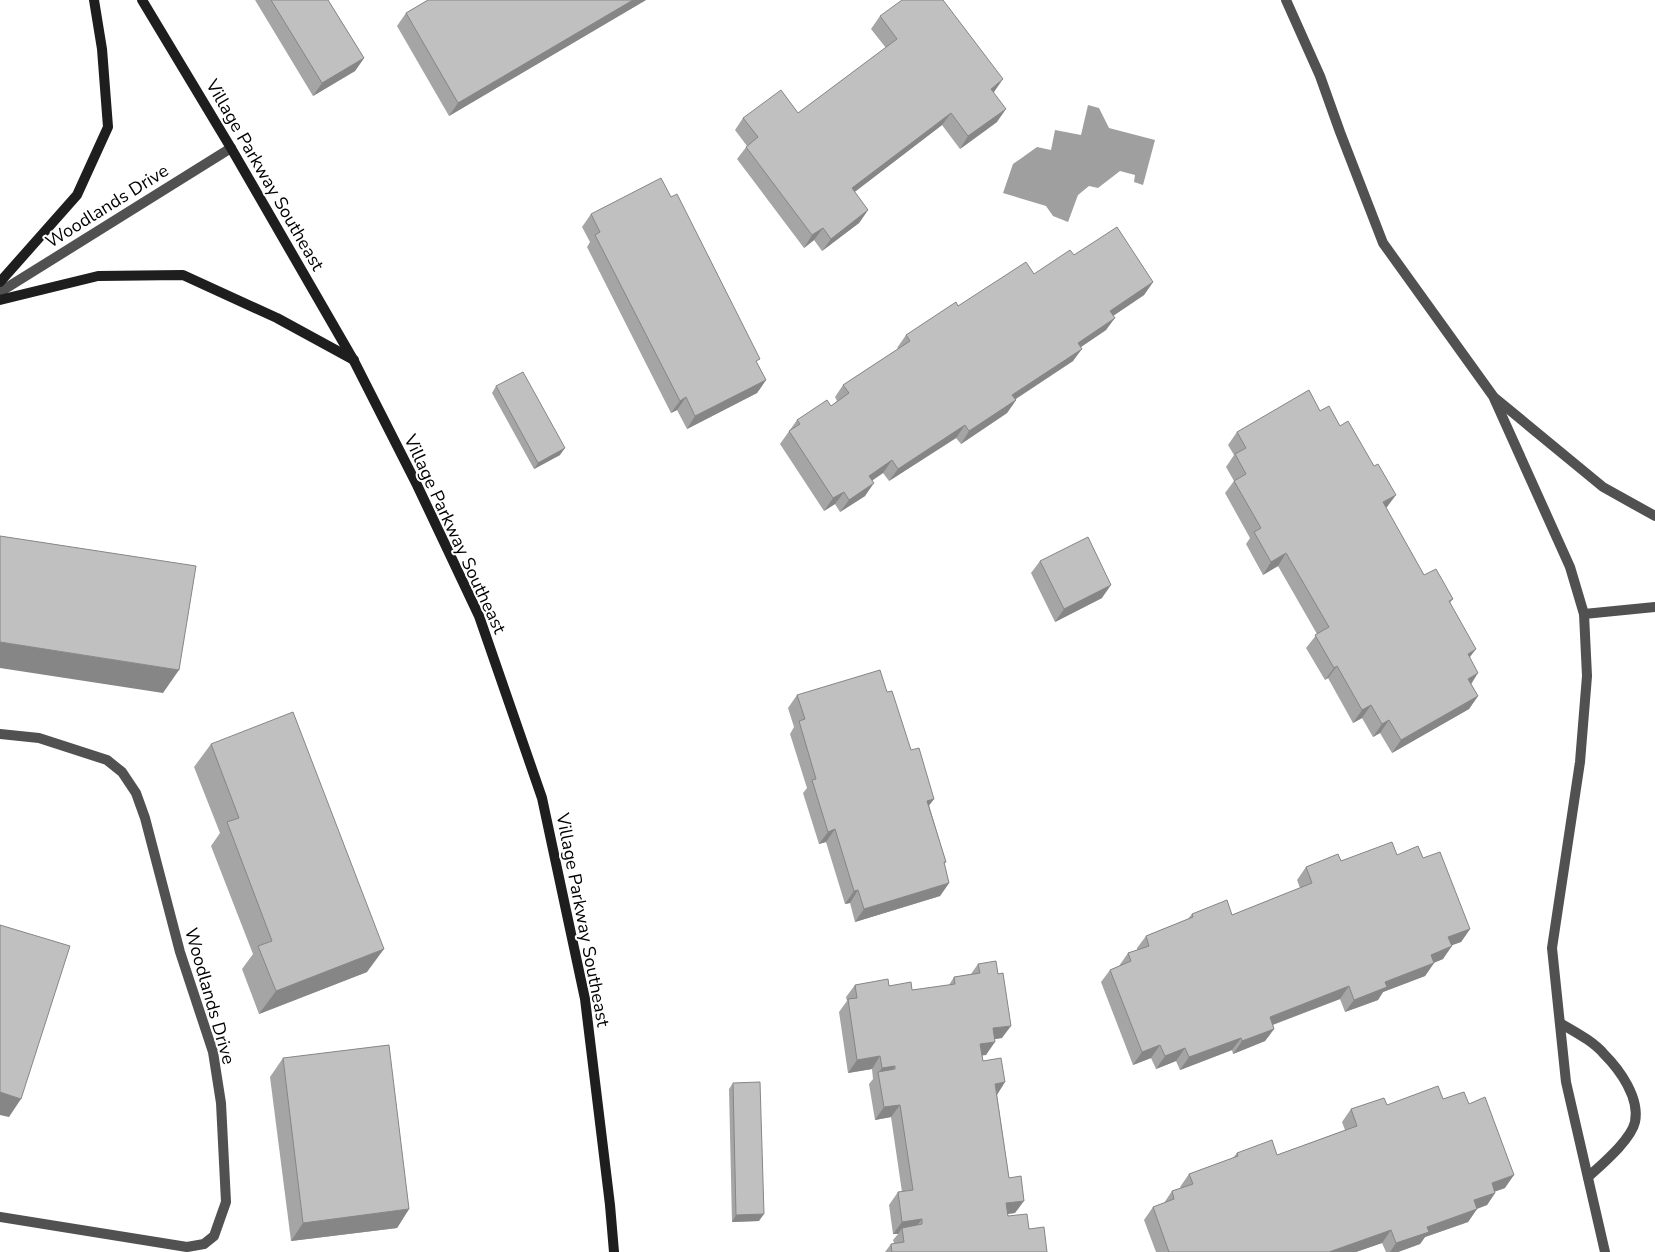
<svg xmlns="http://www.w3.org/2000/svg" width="1655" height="1252" font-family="'Nunito Sans',sans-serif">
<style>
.water{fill:#9f9f9f}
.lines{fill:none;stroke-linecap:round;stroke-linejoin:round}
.lane{stroke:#515151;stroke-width:10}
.street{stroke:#515151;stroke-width:10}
.secondary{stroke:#1e1e1e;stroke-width:10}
.wall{fill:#a5a5a5}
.shaded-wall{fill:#868686}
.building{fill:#c0c0c0;stroke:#868686}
.labels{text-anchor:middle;stroke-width:4;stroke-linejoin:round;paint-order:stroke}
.street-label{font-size:18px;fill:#000;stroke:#fff}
</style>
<rect width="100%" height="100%" fill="#fff"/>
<!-- water -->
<path class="water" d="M1088,105L1099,108L1109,128L1155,140L1143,185L1134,182L1135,175L1120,171L1098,188L1089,186L1078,195L1068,222L1053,216L1046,206L1003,193L1013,164L1037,147L1051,150L1055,130L1081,135Z"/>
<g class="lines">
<!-- lane -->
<g class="lane">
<path d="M1286,0L1320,76L1340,132L1383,243L1493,396L1570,567L1584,614L1587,676L1580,762L1552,948L1566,1082L1605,1252"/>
<path d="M1495,398L1603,487L1655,516"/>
<path d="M1584,614L1655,607"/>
<path d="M1560,1023C1575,1032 1593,1041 1604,1054C1620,1070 1640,1098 1635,1122C1631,1140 1601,1165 1588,1177"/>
</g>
<!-- street -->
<g class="street">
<path d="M0,292L231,148"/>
<path d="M0,734L39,738L107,760L122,772L136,793L145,818L180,952L213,1052L221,1103L226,1202L214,1236L204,1244L187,1247L0,1217"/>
</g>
<!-- secondary -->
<g class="secondary">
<path d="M142,0L231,148L354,361L417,485L479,616L542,798L585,999L610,1205L614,1252"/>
<path d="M0,282L77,195L108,127L102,49L94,0"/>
<path d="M0,300L98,276L183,275L277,318L354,360"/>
</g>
</g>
<!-- wall -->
<g class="wall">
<path d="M255,0H328L364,58L355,71L313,96Z"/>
<path d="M428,0H646L449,116L397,26L406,13Z"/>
<path d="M880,16L993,93L997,122L960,149L942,125L854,192L868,210L859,223L822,251L814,240L804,248L737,159L747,146L735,130L743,118L798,113L886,48L871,29Z"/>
<path d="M591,214L757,363L766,380L757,393L687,429L677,410L671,413L587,247L590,242L582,227Z"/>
<path d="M1074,255L1153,282L1144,295L1113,316L1106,330L1081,347L1073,361L1016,399V400L1007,413L961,444L956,438L889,481L883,473L872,481L865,496L840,512L835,504L824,511L780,444L797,420L831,406L837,401L835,397L843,385L898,349L897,348L906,335L958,306L1034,274Z"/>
<path d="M496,386L560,455L534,469L492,393Z"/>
<path d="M1320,411L1386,508L1424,575L1453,599L1450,603L1470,658L1471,684L1478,696L1469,709L1392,753L1380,733L1373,737L1362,718L1353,723L1328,678L1325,680L1306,648L1317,634L1278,566L1263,575L1246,544L1250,538L1225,493L1234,481L1226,467L1234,455L1228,445L1237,432Z"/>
<path d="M1040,561L1102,598L1055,622L1031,573Z"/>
<path d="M887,692L911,750L934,799L929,805L946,862L944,864L949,883L940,896L855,922L850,903L845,904L826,842L819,844L803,793L807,788L790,734L794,727L788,708L797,695Z"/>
<path d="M211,744L367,972L259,1014L242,969L253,954L211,846L220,833L194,767Z"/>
<path d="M1397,855L1423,858L1470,929L1461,942L1451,945L1443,959L1434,963L1425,976L1383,992L1378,1000L1345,1012L1340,999L1273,1025L1274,1029L1265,1041L1233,1054L1232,1050L1180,1070L1176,1061L1156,1069L1151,1058L1133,1065L1101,982L1110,970L1119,966L1128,953L1137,950V948L1146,936L1188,919L1192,914L1232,915L1300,888L1297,880L1306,867L1341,861Z"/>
<path d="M978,964L1002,1038L994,1039L986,1055H982L983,1061L997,1095L1009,1178L1015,1213L1008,1214V1216L1029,1229L1047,1252L894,1243L893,1240L898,1234H893L889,1205L898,1192H902L891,1117L875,1120L869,1084L873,1079L872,1069L848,1073L839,1012L847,1001L846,997L855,985L889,986L912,990L949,985L954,977L971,974Z"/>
<path d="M283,1058L409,1209L397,1228L291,1241L270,1077Z"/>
<path d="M733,1083L759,1221L732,1222L729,1089Z"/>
<path d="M1443,1099L1469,1104L1505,1188L1495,1191V1193L1487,1205L1477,1209L1468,1222L1425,1237L1420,1244L1398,1252H1386L1382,1243L1356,1252H1156L1144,1220L1153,1207L1164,1203L1172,1191L1181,1188L1180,1187L1189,1174L1233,1158L1237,1153L1277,1155L1345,1130L1342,1122L1351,1109Z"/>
<path d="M891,1244L892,1252H885Z"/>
</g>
<!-- shaded-wall -->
<g class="shaded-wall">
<path d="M633,0H646L449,116L458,103Z"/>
<path d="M364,58L355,71L313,96L322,83Z"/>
<path d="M1003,79L994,92L982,102L991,89Z"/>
<path d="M1006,109L997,122L960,149L968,136Z"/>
<path d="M951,113L942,125L843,201L852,188Z"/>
<path d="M868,210L859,223L822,251L831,239Z"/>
<path d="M823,228L814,240L804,248L812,235Z"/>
<path d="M1153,282L1144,295L1101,324L1110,311Z"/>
<path d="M1115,318L1106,330L1069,355L1078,343Z"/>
<path d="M1082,349L1073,361L1003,407L1012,395Z"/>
<path d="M766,380L757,393L687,429L695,416Z"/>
<path d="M686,397L677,410L671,413L680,401Z"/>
<path d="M1016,400L1007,413L961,444L969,431Z"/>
<path d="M965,425L956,438L889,481L898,469Z"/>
<path d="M565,448L560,455L534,469L538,463Z"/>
<path d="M892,460L883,473L860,488L869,476Z"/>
<path d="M874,483L865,496L840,512L849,500Z"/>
<path d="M844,492L835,504L824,511L833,498Z"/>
<path d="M1396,495L1387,507L1374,515L1383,502Z"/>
<path d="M1286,553L1278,566L1263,575L1271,562Z"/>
<path d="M1111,585L1102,598L1055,622L1064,609Z"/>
<path d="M0,642L179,670L163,693L0,668Z"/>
<path d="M1476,649L1467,661L1468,654Z"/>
<path d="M1337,666L1328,678L1325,680L1334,668Z"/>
<path d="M1478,673L1470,686L1468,679Z"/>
<path d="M1478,696L1469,709L1392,753L1401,740Z"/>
<path d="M1371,705L1362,718L1353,723L1362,710Z"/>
<path d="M1389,720L1380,733L1373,737L1382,724Z"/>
<path d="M934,799L925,811L927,801Z"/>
<path d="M835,829L826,842L819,844L828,832Z"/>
<path d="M949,883L940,896L855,922L864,909Z"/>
<path d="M858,890L850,903L845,904L854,891Z"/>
<path d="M1470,929L1461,942L1439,950L1448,937Z"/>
<path d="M1452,946L1443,959L1422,967L1431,955Z"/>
<path d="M384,949L367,972L259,1014L276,991Z"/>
<path d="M1434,963L1425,976L1383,992L1378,1000L1345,1012L1354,1000L1385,982Z"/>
<path d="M1349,986L1340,999L1261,1029L1270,1017Z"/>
<path d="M1011,1026L1002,1038L984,1041L993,1028Z"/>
<path d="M1274,1029L1265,1041L1233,1054L1242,1041Z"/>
<path d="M1241,1038L1232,1050L1180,1070L1189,1057Z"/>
<path d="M995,1042L986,1055L971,1057L980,1044Z"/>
<path d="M1160,1045L1151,1058L1133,1065L1142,1052Z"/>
<path d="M1185,1048L1176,1061L1156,1069L1165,1056Z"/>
<path d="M880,1056L872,1069L848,1073L857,1060Z"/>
<path d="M895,1066L886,1079L878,1074L882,1068Z"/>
<path d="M1005,1082L997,1095L995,1084Z"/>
<path d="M0,1092L21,1099L9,1117L0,1115Z"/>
<path d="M900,1105L891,1117L875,1120L884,1107Z"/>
<path d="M1514,1175L1505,1188L1483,1196L1492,1183Z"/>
<path d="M1495,1193L1487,1205L1465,1213L1474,1200Z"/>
<path d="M1024,1201L1015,1213L997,1215L1006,1203Z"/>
<path d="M409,1209L397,1228L291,1241L303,1223Z"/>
<path d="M1477,1209L1468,1222L1425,1237L1420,1244L1398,1252H1390L1396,1243L1427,1227Z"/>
<path d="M764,1214L759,1221L732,1222L736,1215Z"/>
<path d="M922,1219L913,1231L902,1228L898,1234H893L902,1222Z"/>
<path d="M1391,1230L1382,1243L1356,1252H1329Z"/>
</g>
<!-- building -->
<g class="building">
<path d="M271,0H328L364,58L322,83Z"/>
<path d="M428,0H633L458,103L406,13Z"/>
<path d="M902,0H943L1003,79L991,89L1006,109L968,136L951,113L852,188L868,210L831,239L823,228L812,235L746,147L758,137L743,118L781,90L798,113L897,39L880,16Z"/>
<path d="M661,178L671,197L677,194L760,359L756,361L766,380L695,416L686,397L680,401L595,235L600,232L591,214Z"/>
<path d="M1117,227L1153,282L1110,311L1115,318L1078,343L1082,349L1012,395L1016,400L969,431L965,425L898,469L892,460L869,476L874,483L849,500L844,492L833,498L789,431L800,424L797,420L827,400L831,406L849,393L843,385L910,341L906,335L956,302L958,306L1026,262L1034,274L1070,250L1074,255Z"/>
<path d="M523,372L565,448L538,463L496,386Z"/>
<path d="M1309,390L1320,411L1329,406L1340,426L1348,421L1374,466L1378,464L1396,495L1383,502L1424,575L1436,569L1453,599L1449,601L1476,649L1468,654L1478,673L1468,679L1478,696L1401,740L1389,720L1382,724L1371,705L1362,710L1337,666L1334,668L1315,635L1329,627L1286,553L1271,562L1254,532L1261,528L1234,481L1246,474L1235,454L1246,448L1237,432Z"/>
<path d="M0,536L196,566L179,670L0,642Z"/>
<path d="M1088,537L1111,585L1064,609L1040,561Z"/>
<path d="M880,670L887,692L892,691L911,750L919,748L934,799L927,801L946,862H944L949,883L864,909L858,890L854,891L835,829L828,832L812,780L816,779L799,721L805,719L797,695Z"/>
<path d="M293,712L384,949L276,991L258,946L272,941L227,822L239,818L211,744Z"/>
<path d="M1392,842L1397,855L1418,846L1423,858L1440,852L1470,929L1448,937L1452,946L1431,955L1434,963L1385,982L1387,987L1354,1000L1349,986L1270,1017L1274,1029L1242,1041L1241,1038L1189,1057L1185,1048L1165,1056L1160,1045L1142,1052L1110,970L1131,961L1128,953L1149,946L1146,936L1193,917L1192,914L1227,900L1232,915L1312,883L1306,867L1338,854L1341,861Z"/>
<path d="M0,925L70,946L21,1099L0,1092Z"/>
<path d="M996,961L998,974L1003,973L1011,1026L993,1028L995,1042L980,1044L983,1061L1001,1058L1005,1082L995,1084L1009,1178L1021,1176L1024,1201L1006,1203L1008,1216L1027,1214L1029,1229L1044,1227L1047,1252H892L891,1244L904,1242L902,1228L922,1224V1219L902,1222L898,1192L913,1190L900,1105L884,1107L878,1072L895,1069V1066L882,1068L880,1056L857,1060L848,999L857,998L855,985L888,979L889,986L911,982L912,990L955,984L954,977L980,973L978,964Z"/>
<path d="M389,1045L409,1209L303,1223L283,1058Z"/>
<path d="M760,1082L764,1214L736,1215L733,1083Z"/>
<path d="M1438,1086L1443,1099L1464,1092L1469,1104L1485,1097L1514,1175L1492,1183L1495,1193L1474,1200L1477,1209L1427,1227L1429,1232L1396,1243L1391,1230L1329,1252H1169L1153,1207L1174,1199L1172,1191L1193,1184L1189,1174L1238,1156L1237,1153L1272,1140L1277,1155L1357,1126L1351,1109L1384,1098L1387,1105Z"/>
</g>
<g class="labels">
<!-- street labels -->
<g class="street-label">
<text transform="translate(265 175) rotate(60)" y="6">Village Parkway Southeast</text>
<text transform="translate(107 206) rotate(-32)" y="6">Woodlands Drive</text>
<text transform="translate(455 534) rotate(65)" y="6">Village Parkway Southeast</text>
<text transform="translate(583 920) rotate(79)" y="6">Village Parkway Southeast</text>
<text transform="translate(210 996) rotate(74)" y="6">Woodlands Drive</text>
</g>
</g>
</svg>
